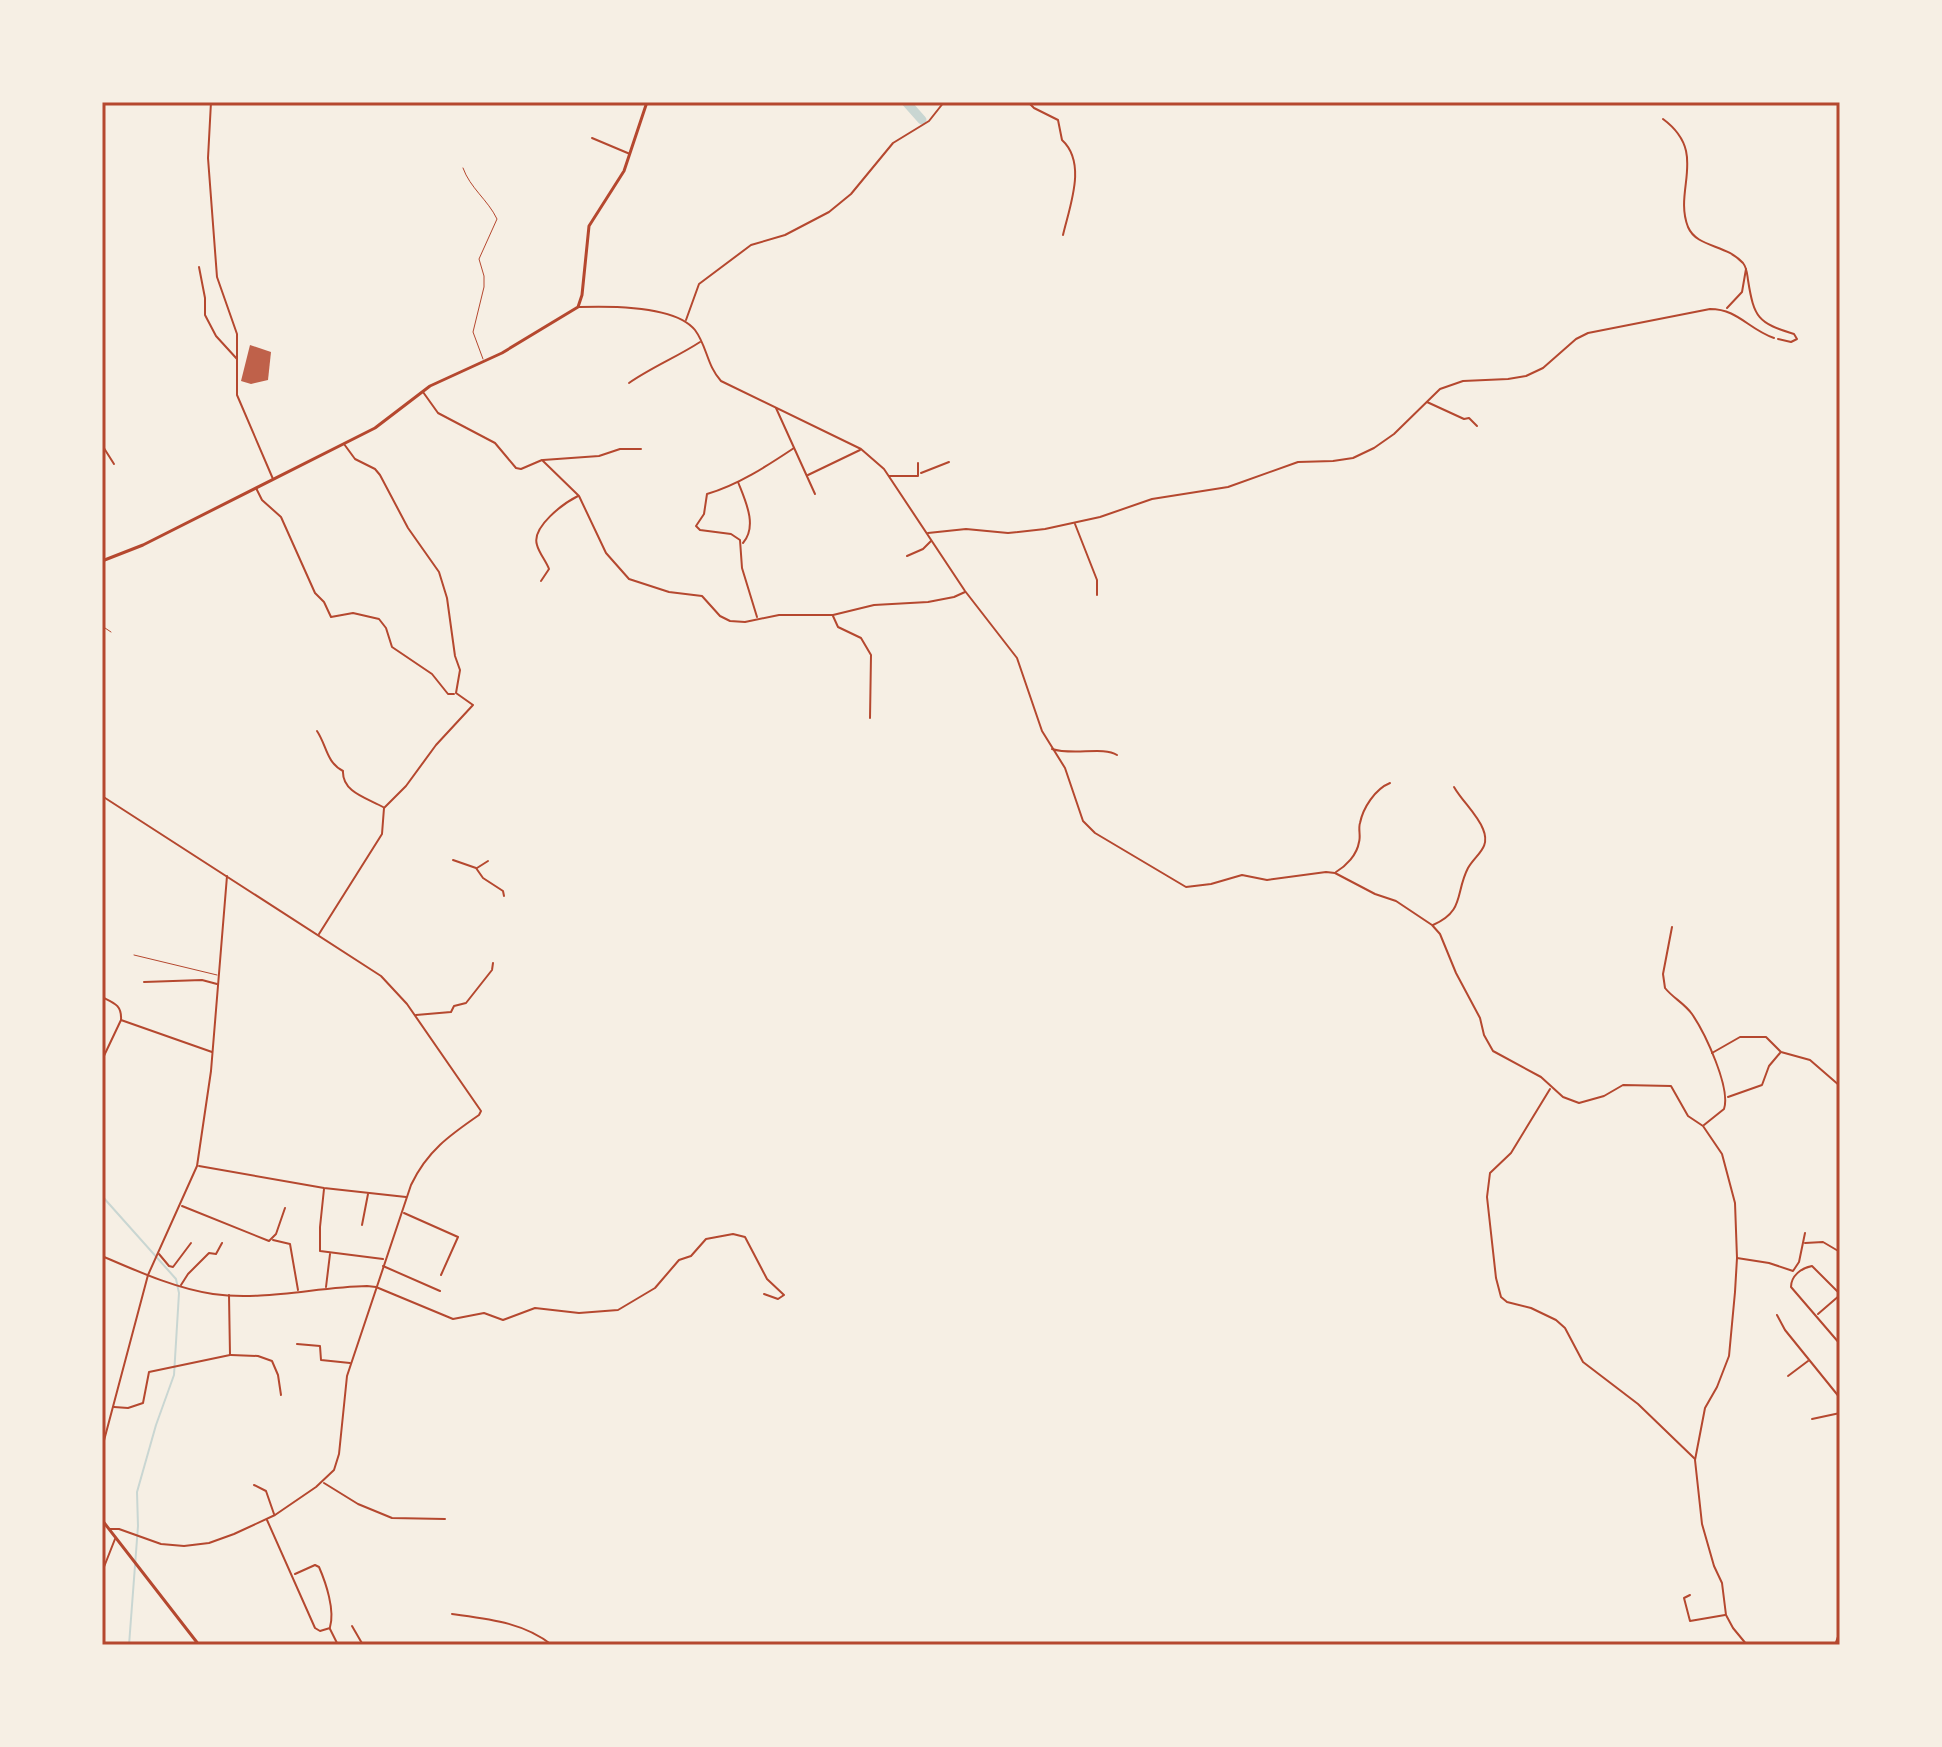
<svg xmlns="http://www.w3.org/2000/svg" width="1942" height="1747" font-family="'Asap Condensed',sans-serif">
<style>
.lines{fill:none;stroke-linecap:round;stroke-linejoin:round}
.stream{stroke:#c9d6d2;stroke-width:2}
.river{stroke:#c9d6d2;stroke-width:9}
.building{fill:#bf614a}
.service{stroke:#b5482f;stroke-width:1}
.minor{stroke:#b5482f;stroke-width:2}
.tertiary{stroke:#b5482f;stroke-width:3}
.primary{stroke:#b5482f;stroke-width:3}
.neatline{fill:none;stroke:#b5482f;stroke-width:3}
</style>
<rect width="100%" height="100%" fill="#f6efe4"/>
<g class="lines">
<!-- stream -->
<path class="stream" d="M102,1196L176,1279L179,1293L174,1375L156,1425L137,1492L138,1526L129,1645"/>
<!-- river -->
<path class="river" d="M906,102L922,120"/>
</g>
<!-- building -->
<path class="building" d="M250,345L271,352L268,380L251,384L241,381Z"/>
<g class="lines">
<!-- service -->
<g class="service">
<path d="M463,168C470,188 488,200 497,219L479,259L484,276V287L473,332L483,359"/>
<path d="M102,626L111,632"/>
<path d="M134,955L217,975"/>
</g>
<!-- minor -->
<g class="minor">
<path d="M211,102L208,158L217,277L237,334V395L273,479"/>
<path d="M1028,102L1034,108L1058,120L1062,140C1087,163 1070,205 1063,235"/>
<path d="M1663,119C1709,153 1673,189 1688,227C1697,248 1726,244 1743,263C1747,268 1747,273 1748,280C1754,318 1758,323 1794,334L1797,339L1791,342L1778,339"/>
<path d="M592,138L630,154"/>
<path d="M199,267L205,298V315L216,336L237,359"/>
<path d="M579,307C609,306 675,305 695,330C707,346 707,366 721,381L861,449L884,469L965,591L1017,658L1042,731L1065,768L1083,821L1095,833L1186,887L1211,884L1242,875L1267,880L1326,872L1335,873L1375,894L1396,901L1432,925L1440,934L1456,973L1480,1018L1484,1035L1493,1051L1541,1077L1563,1097L1579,1103L1604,1096L1623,1085L1671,1086L1688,1116L1703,1126L1722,1154L1735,1203L1737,1258L1735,1292L1729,1356L1717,1387L1705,1408L1695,1460L1702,1524L1714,1566L1722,1583L1726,1615L1733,1628L1747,1645"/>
<path d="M1727,308L1742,292L1746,269"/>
<path d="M686,320L699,284L751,245L785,235L829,212L851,194L893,143L929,121L944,102"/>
<path d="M629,383C652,367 677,357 700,342"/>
<path d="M423,392L438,413L495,443L516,468L521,469L542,460L579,496L606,553L629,579L669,592L702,596L720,616L730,621L745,622L779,615H833L874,605L928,602L954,597L965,592"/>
<path d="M1427,402L1464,419L1469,418L1477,426"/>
<path d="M776,408L815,494"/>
<path d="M102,445L114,464"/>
<path d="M543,460L599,456L620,449H641"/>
<path d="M921,473L949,462"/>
<path d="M808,475L860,450"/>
<path d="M889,476H918V463"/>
<path d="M738,482C745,500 758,526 743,543"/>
<path d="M256,488L262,500L281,517L315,593L324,602L331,617L353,613L379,619L386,628L392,647L432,674L448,694H454"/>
<path d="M1075,524L1097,580V595"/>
<path d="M928,533L966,529L1008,533L1045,529L1100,517L1152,499L1228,487L1298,462L1333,461L1353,458L1374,448L1394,434L1440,389L1463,381L1508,379L1526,376L1543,368L1576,339L1588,333L1710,309C1738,309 1748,329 1774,338"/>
<path d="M907,556L923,549L931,541"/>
<path d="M541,581L549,569C546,561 539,553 537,545C531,527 564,503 578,496"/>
<path d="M833,616L838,627L861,638L871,655L870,718"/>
<path d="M757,617L742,568L740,540L731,534L700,530L696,526L704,514L707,494C738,485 767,466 794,448"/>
<path d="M317,731C327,746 326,762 343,771C342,792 367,798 383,807"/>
<path d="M1052,749C1073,756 1103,746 1117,755"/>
<path d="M102,796L381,976L407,1004L481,1111L479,1115C450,1135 427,1151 411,1185L347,1376L339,1454L334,1470L316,1487L275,1515L234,1534L209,1543L184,1546L161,1544L119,1529H110"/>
<path d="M453,860L476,868L483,878L503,891L504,896"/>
<path d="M477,868L488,861"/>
<path d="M1336,872C1346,866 1357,855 1359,842C1361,836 1358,829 1360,823C1363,808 1375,789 1390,783"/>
<path d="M1433,925C1465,911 1455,893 1468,868C1476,854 1491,848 1483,829C1477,814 1462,801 1454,787"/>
<path d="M1672,927L1663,974L1665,988C1673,998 1684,1003 1692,1014C1705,1033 1731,1088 1724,1109L1704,1125"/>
<path d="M319,934L382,834L384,808L406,786L436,745L473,705L456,693L460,670L455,656L447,598L439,572L408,528L380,475L375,469L355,459L344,444"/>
<path d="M144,982L202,980L217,984"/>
<path d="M102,997C114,1003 122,1005 121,1020L102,1060"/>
<path d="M416,1015L451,1012L454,1006L466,1003L492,970L493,963"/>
<path d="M121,1020L212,1052"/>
<path d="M1712,1053L1740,1037H1766L1781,1052L1810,1060L1840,1086"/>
<path d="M1550,1089L1511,1153L1490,1173L1487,1197L1496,1278L1501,1297L1507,1302L1531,1308L1556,1320L1565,1328L1583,1362L1638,1404L1695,1459"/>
<path d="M1728,1097L1762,1085L1769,1066L1780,1053"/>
<path d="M199,1166L324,1188L406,1197"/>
<path d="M324,1189L320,1227V1251L383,1259"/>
<path d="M182,1206L269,1241L276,1234L285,1208"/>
<path d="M404,1213L458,1237L441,1275"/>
<path d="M362,1225L368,1194"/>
<path d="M273,1240L290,1244L298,1290"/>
<path d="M1805,1243L1823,1242L1840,1252"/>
<path d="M159,1254L169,1266L173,1267L191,1243"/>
<path d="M102,1256C137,1271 174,1288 213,1294C263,1301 317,1287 367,1286L376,1287L453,1319L484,1313L503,1320L535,1308L579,1313L618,1310L655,1288L679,1260L691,1256L706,1239L733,1234L745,1237L767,1279L784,1295L778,1299L764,1294"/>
<path d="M1737,1258L1769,1263L1793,1271L1799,1262L1805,1233"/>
<path d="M383,1266L440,1291"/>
<path d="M181,1285L188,1274L209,1253L216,1254L222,1243"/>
<path d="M326,1287L330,1254"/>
<path d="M1840,1294L1812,1266C1801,1268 1791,1276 1791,1287L1840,1344"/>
<path d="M1818,1314L1840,1295"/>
<path d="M1777,1315L1785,1330L1840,1398"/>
<path d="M297,1344L320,1346L321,1360L350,1363"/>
<path d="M231,1355L258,1356L272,1361L278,1375L281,1395"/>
<path d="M1788,1376L1808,1361"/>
<path d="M114,1407L128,1408L143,1403L149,1372L230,1355L229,1295"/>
<path d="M1812,1419L1840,1413"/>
<path d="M102,1448L148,1275L197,1166L211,1071L227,876"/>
<path d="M324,1483L358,1504L392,1518L445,1519"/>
<path d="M254,1485L266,1491L274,1514"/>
<path d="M267,1520L315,1628L320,1631L330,1628"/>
<path d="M102,1572L115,1539"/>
<path d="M295,1574L315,1565L319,1567C326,1583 335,1610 330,1627"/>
<path d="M1690,1595L1684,1598L1690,1621L1725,1615"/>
<path d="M452,1614C488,1619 523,1622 552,1645"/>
<path d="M352,1626L363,1645"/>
<path d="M330,1629L338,1645"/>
<path d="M1835,1645L1840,1631"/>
</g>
<!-- tertiary -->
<path class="tertiary" d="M102,561L143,545L375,428L430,386L502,353L578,307L582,295L589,226L624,171L647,102"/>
<!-- primary -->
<path class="primary" d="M102,1520L199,1645"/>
</g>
<!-- border -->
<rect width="1942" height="1747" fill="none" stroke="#f6efe4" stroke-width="208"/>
<rect x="104" y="104" width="1734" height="1539" class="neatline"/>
</svg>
